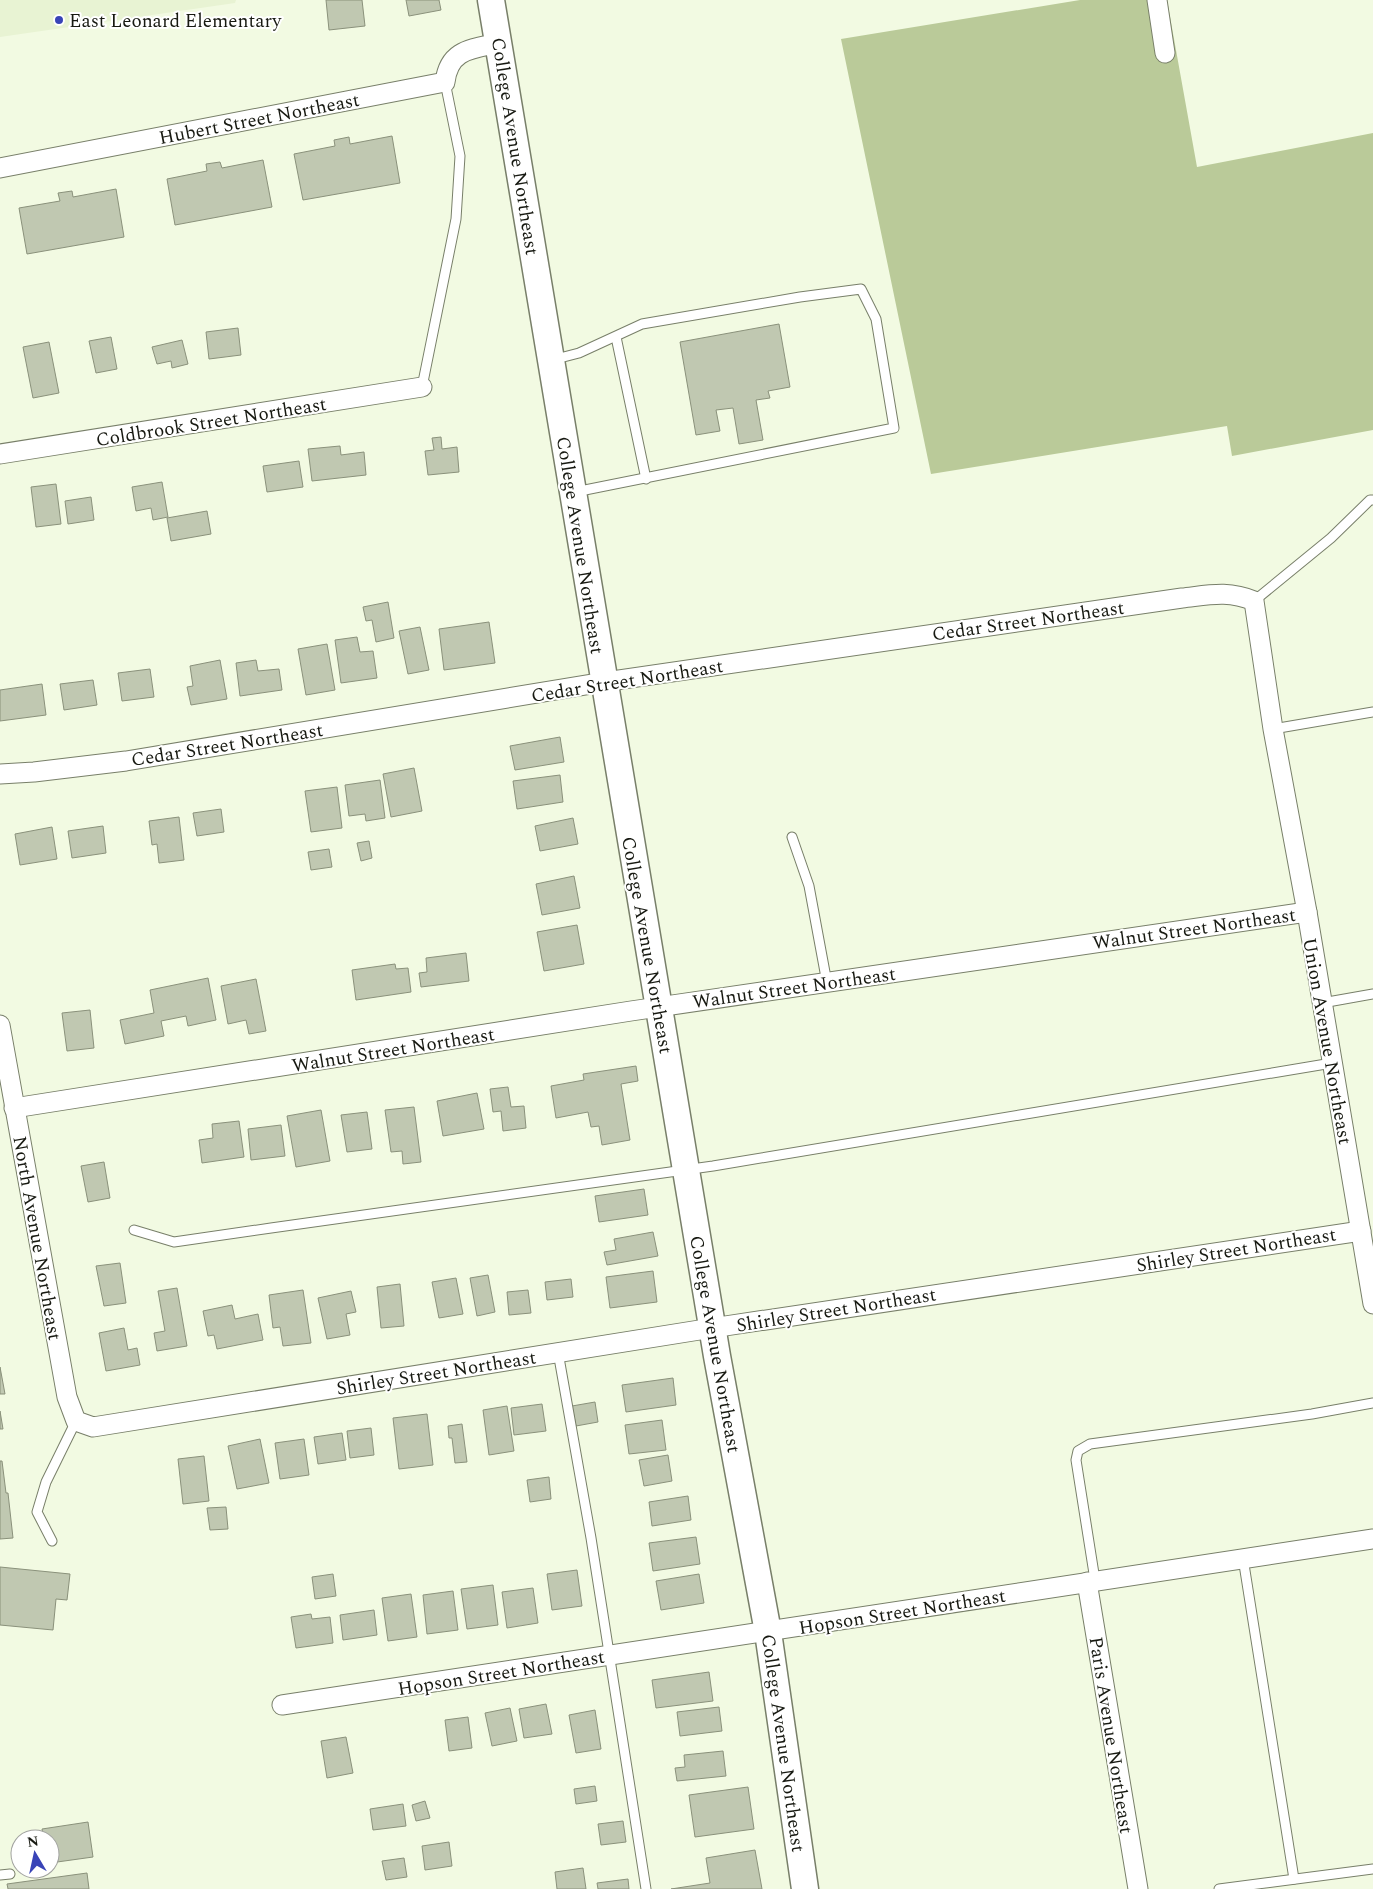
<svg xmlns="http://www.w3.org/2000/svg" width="1373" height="1889" font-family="Spectral,serif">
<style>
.built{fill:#e8f3d3}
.forest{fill:#baca99}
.building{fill:#c0c8b1;stroke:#8a917b}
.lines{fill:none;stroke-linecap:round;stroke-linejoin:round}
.lane-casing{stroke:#787f69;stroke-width:11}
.street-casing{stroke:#787f69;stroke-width:21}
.secondary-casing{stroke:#787f69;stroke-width:29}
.lane{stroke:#fff;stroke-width:9}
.street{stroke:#fff;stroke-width:19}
.secondary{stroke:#fff;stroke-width:26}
.poi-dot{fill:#3944b7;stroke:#fff;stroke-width:2}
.labels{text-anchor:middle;stroke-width:4;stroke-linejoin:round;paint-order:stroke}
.poi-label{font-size:19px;fill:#171911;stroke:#fff;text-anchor:start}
.street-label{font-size:19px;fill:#171911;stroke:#fff}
</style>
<rect width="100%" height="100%" fill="#f2fae2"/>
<!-- built -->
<path class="built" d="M0,0H236L235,3L0,37Z"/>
<!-- forest -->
<path class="forest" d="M1080,0H1167L1197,167L1373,133V430L1232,456L1227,426L931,474L841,39Z"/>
<!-- building -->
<g class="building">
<path d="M326,0H362L365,26L329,30Z"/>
<path d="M406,0H439L441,10L409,16Z"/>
<path d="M392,136L400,183L303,200L294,154L335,146L334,140L349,137L350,144Z"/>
<path d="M263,160L272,207L175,225L167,179L207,171L206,164L220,162L222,168Z"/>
<path d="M116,189L124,237L27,254L19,208L60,201L58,193L72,191L73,197Z"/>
<path d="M779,324L790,387L768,391L770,398L756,400L763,440L739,444L733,408L716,410L720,431L696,435L680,342Z"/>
<path d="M238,328L241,355L209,359L206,332Z"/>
<path d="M111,337L117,369L96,373L89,341Z"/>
<path d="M182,340L188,364L172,368L171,361L157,364L152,347Z"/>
<path d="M49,342L59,393L33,398L23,347Z"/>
<path d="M441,437L442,449L457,447L459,472L428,475L425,451L434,450L432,438Z"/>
<path d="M340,446L341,455L364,452L366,475L312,481L308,449Z"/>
<path d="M299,461L303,487L267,492L263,466Z"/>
<path d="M162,482L168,517L153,520L151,508L136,511L132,487Z"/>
<path d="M56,484L61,524L36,527L31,487Z"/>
<path d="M91,497L94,520L68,524L65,501Z"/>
<path d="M207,511L211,534L171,541L167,518Z"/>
<path d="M388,602L394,638L376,642L372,620L366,621L363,607Z"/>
<path d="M489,622L495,663L444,670L439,629Z"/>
<path d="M420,627L429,670L408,674L399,631Z"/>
<path d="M357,637L360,652L373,651L377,678L341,683L335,640Z"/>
<path d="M327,644L335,690L306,695L298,649Z"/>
<path d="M220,660L227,699L191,705L187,687L193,686L190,666Z"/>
<path d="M256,660L258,671L279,669L282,690L240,696L236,663Z"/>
<path d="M150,669L154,697L122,701L118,673Z"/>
<path d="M93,680L97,705L64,710L60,684Z"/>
<path d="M42,684L46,715L0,721V690Z"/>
<path d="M560,737L564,762L515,770L510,746Z"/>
<path d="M414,768L422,811L391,817L383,774Z"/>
<path d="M560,775L563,802L517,809L513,781Z"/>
<path d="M380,780L385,818L366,821L365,814L349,816L345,785Z"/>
<path d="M337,787L342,828L311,832L305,791Z"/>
<path d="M221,809L224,832L197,836L193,813Z"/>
<path d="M179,817L184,860L159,863L157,844L152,845L149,821Z"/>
<path d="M573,818L578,844L540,851L535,826Z"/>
<path d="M103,826L106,853L72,858L68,831Z"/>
<path d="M52,827L57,859L20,865L15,834Z"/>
<path d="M369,841L372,858L361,861L357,843Z"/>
<path d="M329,849L332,867L311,870L308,852Z"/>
<path d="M574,876L580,908L542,915L536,884Z"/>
<path d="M577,925L584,964L544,971L537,932Z"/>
<path d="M466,953L469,981L421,987L419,973L427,972L426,958Z"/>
<path d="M395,964L396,969L408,968L411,992L356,1000L352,970Z"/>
<path d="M208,978L216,1020L188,1026L186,1016L161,1021L164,1036L125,1044L120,1020L154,1013L150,990Z"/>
<path d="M256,979L266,1031L249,1034L246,1020L228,1024L221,986Z"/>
<path d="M90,1010L94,1048L67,1051L62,1013Z"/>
<path d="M636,1066L638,1081L621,1084L630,1140L602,1145L599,1126L591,1127L588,1112L556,1118L551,1086L584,1080L583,1074Z"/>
<path d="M508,1087L511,1107L524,1106L526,1128L503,1131L501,1111L493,1112L490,1089Z"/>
<path d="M477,1093L484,1129L443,1136L437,1101Z"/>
<path d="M414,1107L421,1162L403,1164L402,1151L391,1152L385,1110Z"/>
<path d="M321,1110L330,1161L296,1167L287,1116Z"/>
<path d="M367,1112L372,1149L347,1152L341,1115Z"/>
<path d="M239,1121L244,1157L202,1163L199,1140L213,1138L212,1124Z"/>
<path d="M281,1125L285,1156L251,1160L248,1129Z"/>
<path d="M104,1162L110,1198L88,1202L81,1166Z"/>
<path d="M644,1189L648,1215L599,1222L595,1196Z"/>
<path d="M653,1232L658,1256L607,1265L604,1252L616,1250L614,1239Z"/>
<path d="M120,1263L126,1303L104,1306L96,1266Z"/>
<path d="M653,1271L657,1302L610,1308L606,1277Z"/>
<path d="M488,1275L495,1312L477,1316L470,1278Z"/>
<path d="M456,1278L463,1314L439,1318L432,1282Z"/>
<path d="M571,1279L573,1297L547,1300L545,1282Z"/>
<path d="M400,1284L404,1326L381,1328L377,1287Z"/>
<path d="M177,1288L187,1346L157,1351L154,1333L165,1331L158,1291Z"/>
<path d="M303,1290L311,1343L283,1346L280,1327L273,1328L269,1295Z"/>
<path d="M528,1290L531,1313L509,1315L507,1292Z"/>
<path d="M351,1291L356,1312L346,1314L350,1335L327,1339L318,1298Z"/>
<path d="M232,1305L235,1319L258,1314L263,1340L217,1349L214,1335L208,1336L203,1311Z"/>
<path d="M124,1328L128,1350L137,1348L140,1365L106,1371L99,1333Z"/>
<path d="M0,1367L5,1394H0Z"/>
<path d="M673,1378L676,1405L626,1412L622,1385Z"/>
<path d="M595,1402L598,1422L576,1426L572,1406Z"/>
<path d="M542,1404L546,1431L514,1435L511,1408Z"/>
<path d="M507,1406L514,1451L489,1455L483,1410Z"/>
<path d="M0,1411L3,1429H0Z"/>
<path d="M427,1414L433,1465L399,1469L393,1418Z"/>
<path d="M662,1420L666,1450L629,1454L625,1425Z"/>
<path d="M462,1424L467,1462L455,1463L452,1438H449L448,1426Z"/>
<path d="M371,1428L374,1455L350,1458L347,1431Z"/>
<path d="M342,1433L346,1460L318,1464L314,1437Z"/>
<path d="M260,1439L269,1483L237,1489L228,1446Z"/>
<path d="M304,1439L309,1475L280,1479L275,1443Z"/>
<path d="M668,1455L672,1481L644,1486L639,1460Z"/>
<path d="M204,1456L209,1501L183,1504L178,1459Z"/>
<path d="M0,1461H2L6,1493H8L13,1538L0,1539Z"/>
<path d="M549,1477L551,1499L530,1502L527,1480Z"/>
<path d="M688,1496L691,1520L652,1526L649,1502Z"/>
<path d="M226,1507L228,1529L210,1530L207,1508Z"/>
<path d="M696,1537L700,1564L653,1571L649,1543Z"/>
<path d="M0,1567L70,1574L67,1600L56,1599L53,1630L0,1625Z"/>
<path d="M577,1570L582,1606L552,1610L547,1574Z"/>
<path d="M333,1574L336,1596L315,1599L312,1577Z"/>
<path d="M699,1574L704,1603L661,1610L656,1581Z"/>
<path d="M493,1585L498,1625L467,1629L461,1589Z"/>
<path d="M533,1588L538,1623L507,1628L502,1592Z"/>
<path d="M453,1591L458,1630L427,1634L423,1595Z"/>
<path d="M411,1594L417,1637L388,1641L382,1598Z"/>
<path d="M374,1610L377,1635L343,1640L340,1615Z"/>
<path d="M311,1614L312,1619L330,1617L333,1643L296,1648L291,1617Z"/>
<path d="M709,1672L713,1701L656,1708L652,1680Z"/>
<path d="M546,1704L552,1734L524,1738L519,1709Z"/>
<path d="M719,1707L722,1731L680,1736L677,1712Z"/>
<path d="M510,1708L517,1741L492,1746L485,1713Z"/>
<path d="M595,1710L601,1749L576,1753L569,1715Z"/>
<path d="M468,1717L472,1748L449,1751L445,1720Z"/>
<path d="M346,1737L353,1773L327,1778L321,1741Z"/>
<path d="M723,1751L726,1776L677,1781L675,1768L685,1767L684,1755Z"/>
<path d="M595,1786L597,1801L576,1804L574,1789Z"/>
<path d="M748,1787L754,1829L695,1837L689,1795Z"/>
<path d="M425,1801L430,1818L416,1821L412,1805Z"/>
<path d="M403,1804L406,1826L373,1830L370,1809Z"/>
<path d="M623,1821L626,1842L601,1845L598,1824Z"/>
<path d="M88,1822L93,1857L50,1863V1839H44L42,1829Z"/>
<path d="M449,1842L452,1866L425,1870L422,1846Z"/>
<path d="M755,1850L762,1889H671L710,1883L706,1858Z"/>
<path d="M404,1858L407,1877L386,1880L382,1861Z"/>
<path d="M583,1868L586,1889H557L555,1872Z"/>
<path d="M87,1873L89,1889H8L7,1884Z"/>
<path d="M628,1879L629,1889H598L597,1883Z"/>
</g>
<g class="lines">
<!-- lane casing -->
<g class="lane-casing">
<g id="lane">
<path d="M616,337L646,479"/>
<path d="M552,360L579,353L642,324L800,297L861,289L876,319L894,428L575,492"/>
<path d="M422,387L456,219L460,156L445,82"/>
<path d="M1254,601L1331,538L1370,500H1373"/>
<path d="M1273,729L1373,712"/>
<path d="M792,837L809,886L827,983"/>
<path d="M1322,1003L1373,994"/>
<path d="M134,1230L174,1242L271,1228L713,1166L1332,1063"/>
<path d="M558,1352L591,1538L646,1889"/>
<path d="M52,1541L37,1512L46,1482L76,1421"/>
<path d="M1243,1558L1294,1879"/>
<path d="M1095,1580L1076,1460L1078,1451L1090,1444L1312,1414L1373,1403"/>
<path d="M0,1875L10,1874"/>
<path d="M1219,1889L1373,1869"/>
</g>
</g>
<!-- street casing -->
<g class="street-casing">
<g id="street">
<path d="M1157,0L1165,53"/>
<path d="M0,168L445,82C449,49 472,49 499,43"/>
<path d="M0,454L422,387"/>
<path d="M0,774L34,772L126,761L604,682L1182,598C1209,595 1228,590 1254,601L1273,729L1307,912L1373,1304"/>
<path d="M0,1025L67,1397L76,1421L93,1427L712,1328L1361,1231"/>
<path d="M14,1108L631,1011L1307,912"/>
<path d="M1087,1582L1138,1889"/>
<path d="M282,1705L1373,1539"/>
</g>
</g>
<!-- secondary casing -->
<g class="secondary-casing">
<path id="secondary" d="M491,0L717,1356L768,1632L805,1889"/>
</g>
<!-- lane -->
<use href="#lane" class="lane"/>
<!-- street -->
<use href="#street" class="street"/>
<!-- secondary -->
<use href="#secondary" class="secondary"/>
</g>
<!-- markers -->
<circle class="poi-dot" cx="59" cy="20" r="5"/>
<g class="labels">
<!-- poi labels -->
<g class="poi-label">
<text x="69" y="27">East Leonard Elementary</text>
</g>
<!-- street labels -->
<g class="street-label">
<text transform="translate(259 118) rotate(-11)" y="7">Hubert Street Northeast</text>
<text transform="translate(516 146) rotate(81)" y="7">College Avenue Northeast</text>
<text transform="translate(211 421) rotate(-9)" y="7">Coldbrook Street Northeast</text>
<text transform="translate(581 545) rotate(81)" y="7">College Avenue Northeast</text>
<text transform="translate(1028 620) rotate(-8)" y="7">Cedar Street Northeast</text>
<text transform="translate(627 680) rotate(-9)" y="7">Cedar Street Northeast</text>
<text transform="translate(227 744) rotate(-9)" y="7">Cedar Street Northeast</text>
<text transform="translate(1194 928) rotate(-8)" y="7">Walnut Street Northeast</text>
<text transform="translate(648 945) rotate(80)" y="7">College Avenue Northeast</text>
<text transform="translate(794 987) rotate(-8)" y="7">Walnut Street Northeast</text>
<text transform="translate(1328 1041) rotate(80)" y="7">Union Avenue Northeast</text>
<text transform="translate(393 1049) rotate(-9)" y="7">Walnut Street Northeast</text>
<text transform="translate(38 1238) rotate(80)" y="7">North Avenue Northeast</text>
<text transform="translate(1236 1249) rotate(-9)" y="7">Shirley Street Northeast</text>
<text transform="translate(836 1309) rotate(-9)" y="7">Shirley Street Northeast</text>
<text transform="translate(716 1344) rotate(80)" y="7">College Avenue Northeast</text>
<text transform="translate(436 1372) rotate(-9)" y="7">Shirley Street Northeast</text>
<text transform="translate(902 1611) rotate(-9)" y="7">Hopson Street Northeast</text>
<text transform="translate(501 1672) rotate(-9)" y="7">Hopson Street Northeast</text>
<text transform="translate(1112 1735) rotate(81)" y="7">Paris Avenue Northeast</text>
<text transform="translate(784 1743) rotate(82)" y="7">College Avenue Northeast</text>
</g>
</g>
<!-- north arrow -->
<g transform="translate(35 1854) rotate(351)"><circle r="24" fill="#ffffff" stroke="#a2a3a0"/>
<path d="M0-4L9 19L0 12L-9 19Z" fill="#3944b7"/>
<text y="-8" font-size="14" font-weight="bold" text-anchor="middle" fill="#171911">N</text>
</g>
</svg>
